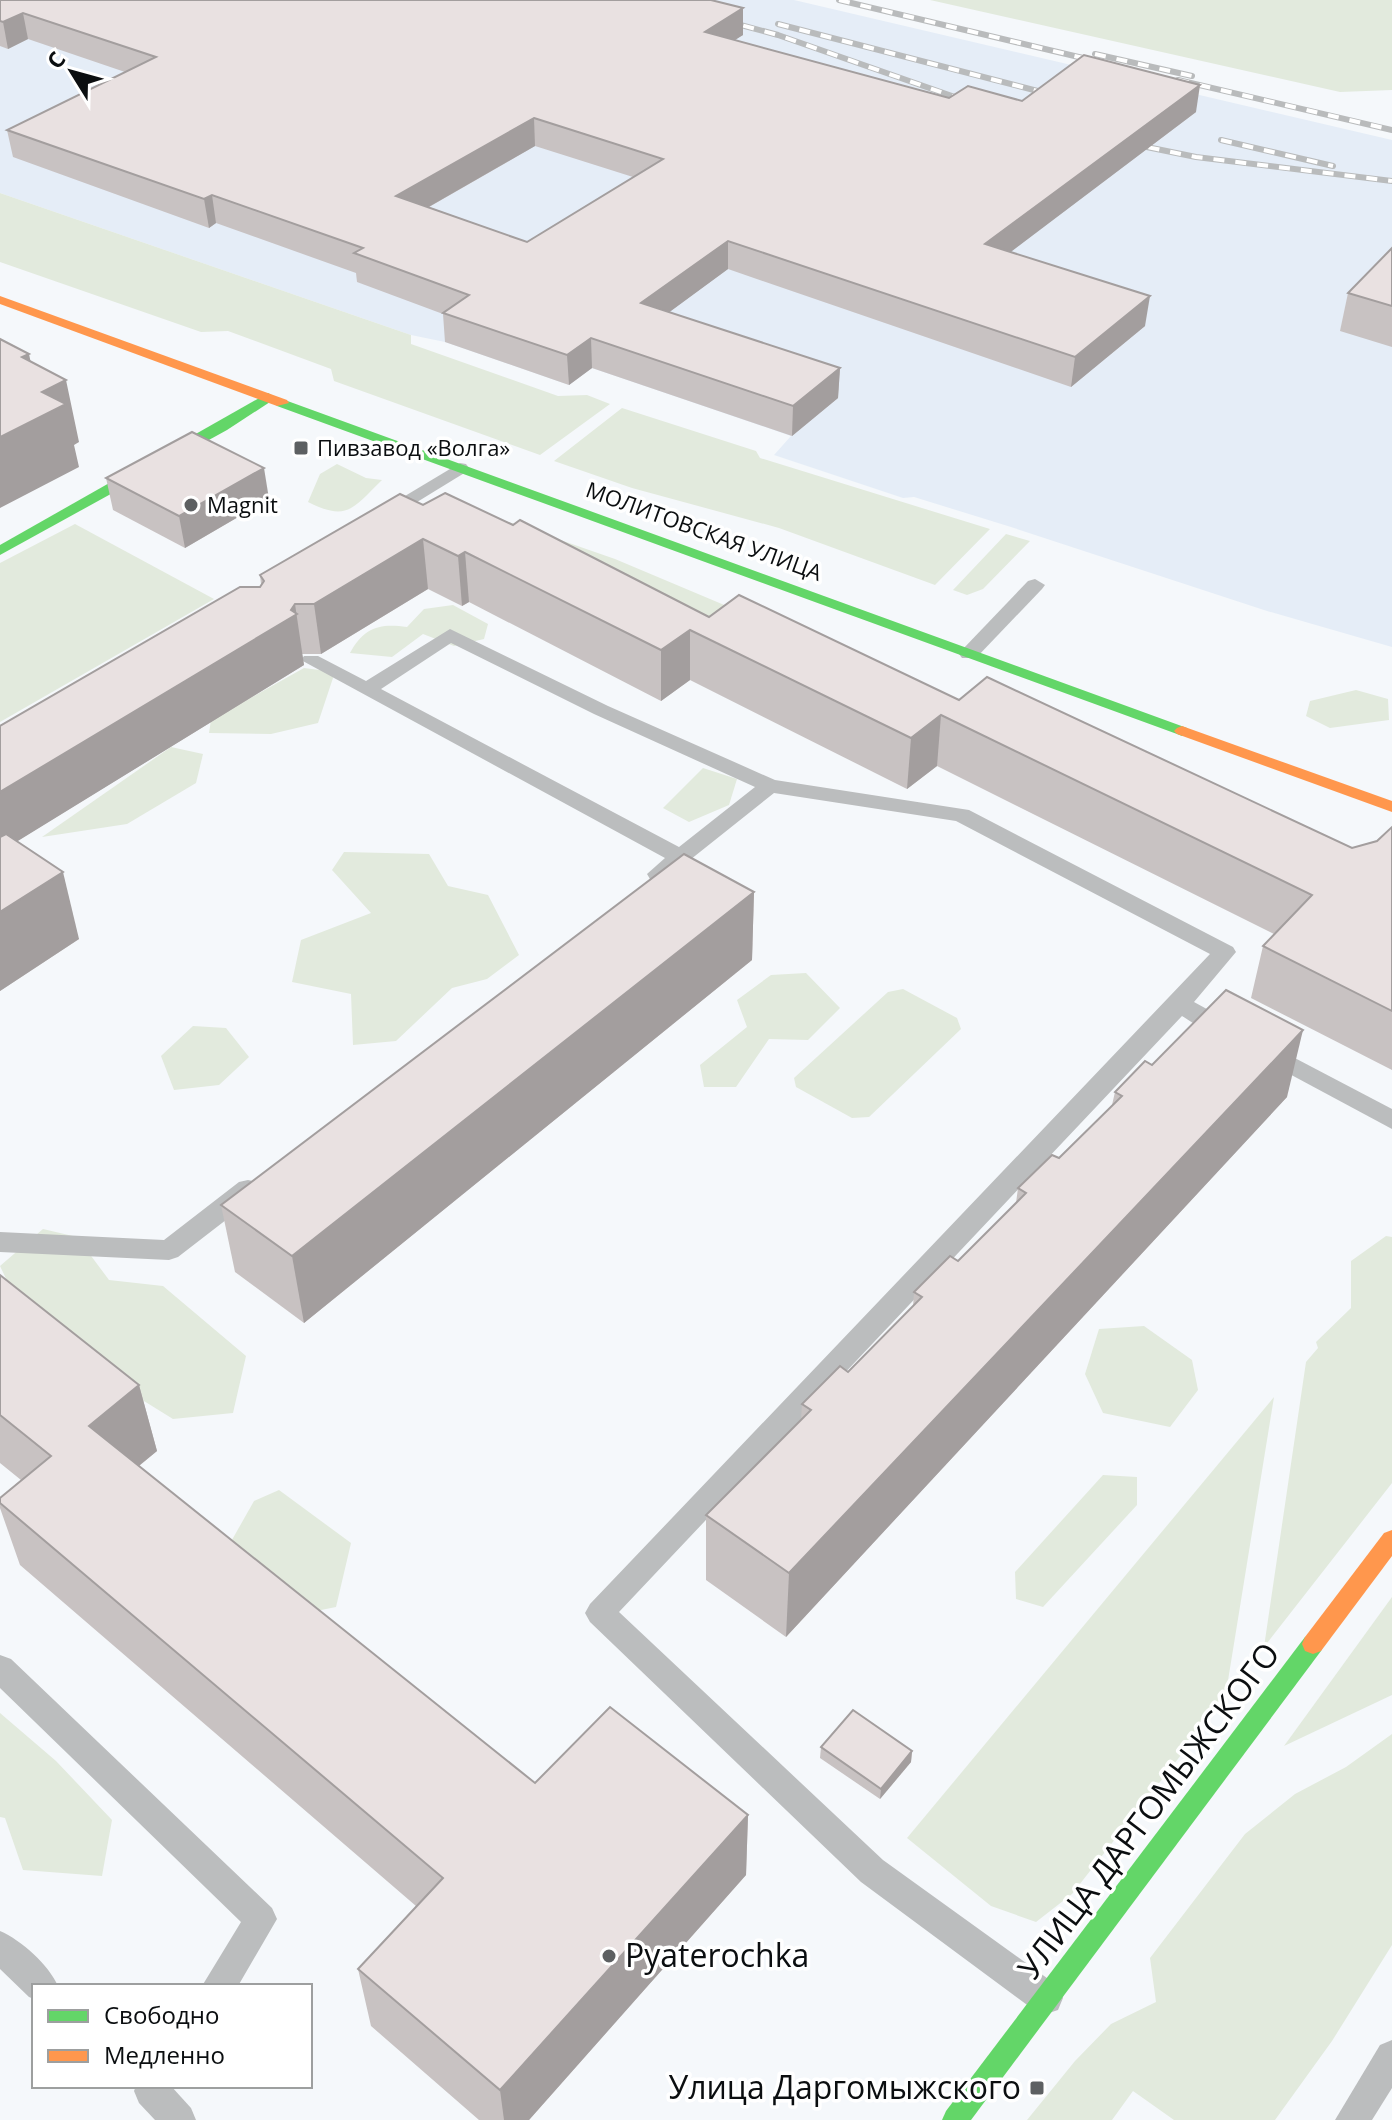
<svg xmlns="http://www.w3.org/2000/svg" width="1392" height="2120" font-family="'Open Sans',sans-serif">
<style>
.built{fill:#e5edf7}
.green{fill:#e2eadd}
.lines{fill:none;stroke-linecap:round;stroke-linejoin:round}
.lane{fill:#bbbdbe;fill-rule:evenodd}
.fast{fill:#63d668;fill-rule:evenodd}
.slow{fill:#ff974d;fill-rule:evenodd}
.rail-casing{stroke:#b9bbbc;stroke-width:6}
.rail{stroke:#fff;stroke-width:4;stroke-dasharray:11;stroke-linecap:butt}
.wall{fill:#c8c2c2;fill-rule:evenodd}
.shaded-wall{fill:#a39e9e}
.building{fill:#e9e1e1;stroke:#a39e9e;stroke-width:2;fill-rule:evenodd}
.poi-dot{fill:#5d6062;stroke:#fff;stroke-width:3}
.labels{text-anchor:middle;stroke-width:7;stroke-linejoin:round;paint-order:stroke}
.far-poi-label{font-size:22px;fill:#0b0e10;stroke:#fff;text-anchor:start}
.far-street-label{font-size:22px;fill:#0b0e10;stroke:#fff}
.near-street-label{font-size:32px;fill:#0b0e10;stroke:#fff}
.near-poi-label{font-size:32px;fill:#0b0e10;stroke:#fff;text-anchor:start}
</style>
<rect width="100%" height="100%" fill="#f5f8fb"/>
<!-- built -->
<path class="built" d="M0,0H794L1392,140V647L1267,611L1011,527L914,497L903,498L774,455L791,436L592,368L569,385L445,342L411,335L0,193Z"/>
<!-- green -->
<g class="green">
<path d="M930,0H1392V90L1340,92Z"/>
<path d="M0,193L411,335V344L558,396L587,395L610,404L540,455L334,381L331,369L228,331L201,332L0,262Z"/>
<path d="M622,408L756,451L760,458L990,529L935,585L779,528L632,488L554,461Z"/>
<path d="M337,464L366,478L382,480C353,508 348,522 308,502L320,474Z"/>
<path d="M457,504L615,559L800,637L747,638Z"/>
<path d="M75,524L214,599L0,722V563Z"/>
<path d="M1006,534L1030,541L983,589L967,595L953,590Z"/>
<path d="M453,605L488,624L484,639L454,646L423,634L392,657L350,653C364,627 380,623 407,627L424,609Z"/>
<path d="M304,668L335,672L318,723L271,734L209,733L211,720Z"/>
<path d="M1356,690L1388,699L1389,720L1330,728L1306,716L1310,701Z"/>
<path d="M171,747L203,754L196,783L127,824L42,837Z"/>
<path d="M703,768L737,779L729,805L689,822L663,808Z"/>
<path d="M344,852L429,854L448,886L488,895L519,955L487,979L452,988L396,1041L353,1045L351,994L292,982L301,940L371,913L332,870Z"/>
<path d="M806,973L840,1008L808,1040L769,1039L736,1087H704L700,1065L747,1027L737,1000L771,975Z"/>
<path d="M903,989L957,1018L961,1029L869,1117L852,1118L796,1087L794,1078L888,992Z"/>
<path d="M193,1026L226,1028L249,1057L219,1085L174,1090L161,1056Z"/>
<path d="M43,1229L77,1237L109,1280L163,1286L246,1356L233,1413L173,1419L31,1331L0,1266Z"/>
<path d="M1386,1236L1392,1237V1483L1264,1647L1306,1362L1318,1348L1316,1342L1351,1308V1261Z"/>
<path d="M1144,1326L1192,1360L1198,1390L1170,1427L1103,1413L1085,1374L1099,1329Z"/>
<path d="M1274,1397L1225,1699L1072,1894L1036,1922L991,1906L907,1838Z"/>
<path d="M1103,1475L1137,1477V1505L1043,1607L1016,1599L1015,1572Z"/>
<path d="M279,1490L351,1543L336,1607L291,1616L224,1554L254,1501Z"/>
<path d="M1392,1597V1695L1284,1746Z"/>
<path d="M0,1713L56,1761L112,1820L102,1876L23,1870L5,1818L0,1817Z"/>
<path d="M1392,1734V1945L1332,2041L1275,2120H1174L1133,2091L1112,2120H1027L1075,2061L1111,2024L1156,2002L1150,1958L1245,1834L1295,1794L1346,1767Z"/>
</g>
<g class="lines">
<!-- lane -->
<g class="lane">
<path d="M460,463L466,464L469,468L466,472L391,518L384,520L375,514Z"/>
<path d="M1035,579L1045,585L1042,589L976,658H962L959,654L962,650L1028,581Z"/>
<path d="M450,629L608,706L775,780L969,810L1233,947L1236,952L1194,1002L1236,1025L1240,1031L1236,1037C1218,1042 1197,1025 1182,1016L619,1612L883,1860L1058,1986L1063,1998L1058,2010L1046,2014L1034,2010L861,1882L590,1622L585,1613L590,1604L1210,954L956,821L774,793L666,879H650L647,874L665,858L301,660L304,656H318L366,681ZM451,643L594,714L755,787L679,847L381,689Z"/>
<path d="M1268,1044L1392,1109V1129L1260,1058L1256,1052L1260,1046Z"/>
<path d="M248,1180L257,1182L261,1189L257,1196L178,1257L169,1260L0,1252V1232L164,1240L239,1182Z"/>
<path d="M0,1655L11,1659L272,1908L277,1919L238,1986H202L241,1922L0,1688Z"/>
<path d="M0,1931C21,1940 49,1965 58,1986H34V1999L29,1997L0,1969Z"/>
<path d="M1392,2040V2088L1372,2120H1335L1380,2045Z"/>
<path d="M136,2086H171L191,2108L196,2120H155L139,2103L134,2091Z"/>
</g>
<!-- fast -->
<g class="fast">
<path d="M268,393L275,397L273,400L227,430L0,555V545Z"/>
<path d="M282,399L1187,728L1190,731L1182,736L1177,734L277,406L275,403Z"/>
<path d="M1313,1634L1321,1637L1324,1644L1321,1651L971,2120H942L946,2111L1305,1637Z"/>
</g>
<!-- slow -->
<g class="slow">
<path d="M0,296L287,400L289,403L277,406L0,304Z"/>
<path d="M1182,726L1392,801V812L1177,734L1174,731L1177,728Z"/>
<path d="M1392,1530V1556L1321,1651L1313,1654L1305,1651L1302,1644L1305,1637L1384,1533Z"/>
</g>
<!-- rail casing -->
<g class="rail-casing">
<g id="rail">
<path d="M839,0L1104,63"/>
<path d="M722,20L778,35L972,103"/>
<path d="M778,24L1057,96"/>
<path d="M1095,54L1192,76"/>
<path d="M1178,80L1392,130"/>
<path d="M1221,140L1333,166"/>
<path d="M1127,143L1196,157L1392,181"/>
</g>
</g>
<!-- rail -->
<use href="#rail" class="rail"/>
</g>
<!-- wall -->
<g class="wall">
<path d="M0,0L743,8V35L734,40L949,98L1196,112L1010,252L1145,326L1071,387L728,269L669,312L840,368L838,398L792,436L592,368L569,385L445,342L443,314L357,282L356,273L216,223L209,228L13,157L7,130L125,72L28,39L8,49L0,46ZM535,146L633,177L527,242L429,207Z"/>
<path d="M1392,248V347L1340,331L1348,293Z"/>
<path d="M106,478L269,499L185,548L113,510Z"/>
<path d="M423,505L709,617L959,700L1352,848L1377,841L1392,827V1070L1251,998L1263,946L1274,934L937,766L907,789L690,680L661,701L469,602L462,606L428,589L321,654H302L304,665L17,841L79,939L0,991V726L260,587L261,584L260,575Z"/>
<path d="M754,892L752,960L304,1323L235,1272L221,1205Z"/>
<path d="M1152,1065L1287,1097L786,1637L706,1580V1515L801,1420L802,1404L848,1372L913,1307L914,1292L958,1261L1016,1203L1018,1188L1059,1158L1112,1105L1115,1092Z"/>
<path d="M0,1275L139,1385L157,1451L139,1466L535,1783L748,1815L746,1875L529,2120H479L371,2026L358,1969L416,1906L20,1565L0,1508V1498L21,1480L0,1463Z"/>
<path d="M821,1747L912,1751L911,1762L880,1799L820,1758Z"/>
</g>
<!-- shaded-wall -->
<g class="shaded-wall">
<path d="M743,8V35L705,59V32Z"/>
<path d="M23,13L28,39L8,49L3,22Z"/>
<path d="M1200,85L1196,112L983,273L985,244Z"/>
<path d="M534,118L535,146L399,224L396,196Z"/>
<path d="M212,195L216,223L209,228L204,199Z"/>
<path d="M728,241V269L641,333V303Z"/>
<path d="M1150,296L1145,326L1071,387L1075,357Z"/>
<path d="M591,338L592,368L569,385L567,355Z"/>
<path d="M29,354L42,416V392L66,380L79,442L74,445L79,467L0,508V437L22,357Z"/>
<path d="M840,368L838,398L792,436L793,406Z"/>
<path d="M264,468L269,499L185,548L179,516Z"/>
<path d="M423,539L428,589L321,654L314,604Z"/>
<path d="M465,552L469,602L462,606L458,556Z"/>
<path d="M295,604L304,665L0,852V792L291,610Z"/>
<path d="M690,630V680L661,701V650Z"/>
<path d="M941,715L937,766L907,789L911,738Z"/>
<path d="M63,872L79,939L0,991V912Z"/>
<path d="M754,892L752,960L304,1323L292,1256Z"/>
<path d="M1303,1030L1287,1097L786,1637L789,1573Z"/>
<path d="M139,1385L157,1451L108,1491L89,1426Z"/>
<path d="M912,1751L911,1762L880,1799L881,1789Z"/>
<path d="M748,1815L746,1875L529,2120H504L500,2090Z"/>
</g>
<!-- building -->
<g class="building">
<path d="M0,0H711L743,8L705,32L949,98L968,86L1022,101L1084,55L1200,85L985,244L1150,296L1075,357L728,241L641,303L840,368L793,406L591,338L567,355L443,313L469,295L354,253L363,248L212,195L204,199L7,130L156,57L23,13L3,22L0,21ZM534,118L663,159L527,242L396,196Z"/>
<path d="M1392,248V306L1348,293Z"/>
<path d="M0,339L29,354L22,357L66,380L42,392L66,404L0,437Z"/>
<path d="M192,432L264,468L179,516L106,478Z"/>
<path d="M445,493L513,525L520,520L709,617L739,595L959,700L987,677L1352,848L1377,841L1392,827V1011L1263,946L1312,895L941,715L911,738L690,630L661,650L465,552L458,556L423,539L314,604H295L291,610L297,614L0,792V726L240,587H260L264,581L260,575L400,494L423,505Z"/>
<path d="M6,834L63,872L0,912V837Z"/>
<path d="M684,854L754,892L292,1256L221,1205Z"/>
<path d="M1226,990L1303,1030L789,1573L706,1515L811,1410L802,1404L840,1366L848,1372L922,1297L914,1292L950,1256L958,1261L1026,1193L1018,1188L1052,1155L1059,1158L1122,1096L1115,1092L1145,1061L1152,1065Z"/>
<path d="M0,1275L139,1385L89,1426L535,1783L610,1707L748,1815L500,2090L358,1969L443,1878L0,1503V1498L51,1456L0,1415Z"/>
<path d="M853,1710L912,1751L881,1789L821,1747Z"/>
</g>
<!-- markers -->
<g class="poi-dot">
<rect x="293" y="440" width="16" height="16" rx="4"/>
<circle cx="191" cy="505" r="8"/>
<circle cx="609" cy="1956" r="8"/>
<rect x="1029" y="2080" width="16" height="16" rx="4"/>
</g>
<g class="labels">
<!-- far-poi labels -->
<g class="far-poi-label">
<text x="317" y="456">Пивзавод «Волга»</text>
<text x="207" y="513">Magnit</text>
</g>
<!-- far-street labels -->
<g class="far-street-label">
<text transform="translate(704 531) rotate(20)" y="8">МОЛИТОВСКАЯ УЛИЦА</text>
</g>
<!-- near-street labels -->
<g class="near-street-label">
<text transform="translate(1149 1811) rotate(-53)" y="11">УЛИЦА ДАРГОМЫЖСКОГО</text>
</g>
<!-- near-poi labels -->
<g class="near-poi-label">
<text x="625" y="1967">Pyaterochka</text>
<text x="1021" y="2099" text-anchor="end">Улица Даргомыжского</text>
</g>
</g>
<!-- legend -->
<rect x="32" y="1984" width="280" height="104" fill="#ffffff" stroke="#9d9f9f" stroke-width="2"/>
<rect x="48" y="2010" width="40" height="12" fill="#63d668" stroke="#9d9f9f" stroke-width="2"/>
<text x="104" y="2024" font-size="24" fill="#0b0e10">Свободно</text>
<rect x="48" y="2050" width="40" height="12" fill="#ff974d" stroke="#9d9f9f" stroke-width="2"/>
<text x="104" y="2064" font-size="24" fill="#0b0e10">Медленно</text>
<!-- north arrow -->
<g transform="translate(72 72) rotate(307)" stroke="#ffffff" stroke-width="6" paint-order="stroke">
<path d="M0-6L14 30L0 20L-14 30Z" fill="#0b0e10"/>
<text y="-12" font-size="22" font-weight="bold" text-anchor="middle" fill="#0b0e10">С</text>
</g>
</svg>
